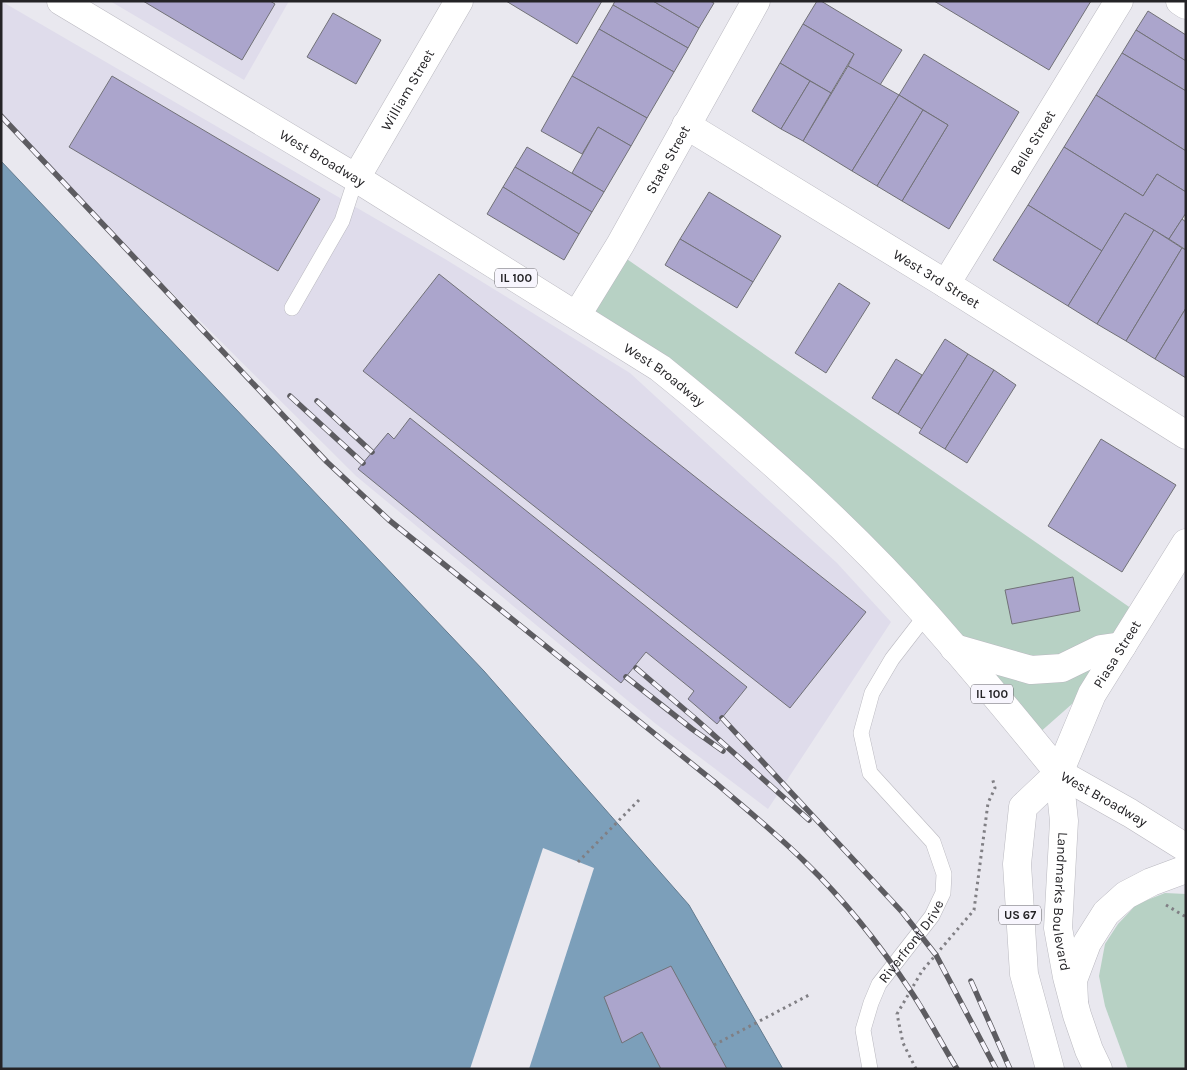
<svg xmlns="http://www.w3.org/2000/svg" width="1187" height="1070" font-family="Karla,sans-serif">
<style>
.built{fill:#dfdceb}
.green{fill:#b7d1c4}
.water{fill:#7c9fba;stroke:#627a8e}
.pier{fill:#e9e8ef}
.building{fill:#aba5cc;stroke:#717177}
.lines{fill:none;stroke-linecap:round;stroke-linejoin:round}
.service-casing{stroke:#bab9c0;stroke-width:16}
.minor-casing{stroke:#bab9c0;stroke-width:29}
.tertiary-casing{stroke:#bab9c0;stroke-width:29}
.primary-casing{stroke:#bab9c0;stroke-width:29}
.trunk-casing{stroke:#bab9c0;stroke-width:29}
.path{stroke:#807f84;stroke-width:3;stroke-dasharray:2.5 4;stroke-linecap:butt}
.service{stroke:#fff;stroke-width:15}
.minor{stroke:#fff;stroke-width:28}
.tertiary{stroke:#fff;stroke-width:28}
.primary{stroke:#fff;stroke-width:28}
.trunk{stroke:#fff;stroke-width:28}
.rail-casing{stroke:#5d5c61;stroke-width:5.5}
.rail{stroke:#f7f5fd;stroke-width:4;stroke-dasharray:11;stroke-linecap:butt}
.labels{text-anchor:middle;stroke-width:4.5;stroke-linejoin:round;paint-order:stroke}
.shield{fill:#f7f5fd;stroke:#636266;stroke-width:1}
.shield-label{font-size:12px;font-weight:bold;fill:#242326}
.street-label{font-size:14px;fill:#242326;stroke:#f7f5fd}
</style>
<rect width="100%" height="100%" fill="#e9e8ef"/>
<!-- built -->
<g class="built">
<path d="M1,1L445,259L630,373L837,563L891,622L768,809L656,724L356,476L143,264L1,119Z"/>
<path d="M110,1H289L244,80Z"/>
</g>
<!-- green -->
<g class="green">
<path d="M621,255L1135,611L1081,696L1038,734L924,599L589,311Z"/>
<path d="M1165,893L1186,894V1069H1128L1105,1006L1099,976L1105,944L1118,924L1137,904Z"/>
</g>
<!-- water -->
<path class="water" d="M1,161L484,671L689,905L783,1069H1Z"/>
<!-- pier -->
<path class="pier" d="M543,848L594,868L529,1069H470Z"/>
<!-- building -->
<g class="building">
<path d="M143,1H270L275,4L242,60Z"/>
<path d="M506,1H602L577,44Z"/>
<path d="M615,1H653L699,28L688,48L613,5Z"/>
<path d="M653,1H710L714,3L699,28Z"/>
<path d="M817,1H821L902,50L880,85L848,66L854,54L803,24Z"/>
<path d="M934,1H1091L1049,70Z"/>
<path d="M613,5L688,48L674,72L599,29Z"/>
<path d="M1148,11L1186,35V61L1136,30Z"/>
<path d="M333,13L381,40L356,84L307,57Z"/>
<path d="M803,24L854,54L831,93L780,63Z"/>
<path d="M599,29L674,72L647,118L572,76Z"/>
<path d="M1136,30L1186,61V91L1122,53Z"/>
<path d="M1122,53L1186,91V151L1096,95Z"/>
<path d="M924,54L1019,112L949,229L902,201L948,125L899,95Z"/>
<path d="M780,63L810,81L781,129L752,111Z"/>
<path d="M848,66L899,95L852,171L803,141Z"/>
<path d="M112,76L320,199L278,271L69,147Z"/>
<path d="M572,76L647,118L631,146L598,127L582,154L541,131Z"/>
<path d="M810,81L831,93L803,141L781,129Z"/>
<path d="M899,95L923,110L877,186L852,171Z"/>
<path d="M1096,95L1186,151V192L1157,174L1143,196L1064,147Z"/>
<path d="M923,110L948,125L902,201L877,186Z"/>
<path d="M598,127L631,146L604,192L572,173Z"/>
<path d="M527,147L604,192L592,212L515,167Z"/>
<path d="M1064,147L1143,196L1157,174L1186,192V213L1169,239L1125,213L1102,251L1028,205Z"/>
<path d="M515,167L592,212L579,234L503,187Z"/>
<path d="M503,187L579,234L564,260L487,214Z"/>
<path d="M709,192L781,236L753,282L680,239Z"/>
<path d="M1028,205L1102,251L1068,306L993,260Z"/>
<path d="M1125,213L1154,230L1097,324L1068,306Z"/>
<path d="M1182,219L1186,222V250L1169,239Z"/>
<path d="M1154,230L1182,248L1126,341L1097,324Z"/>
<path d="M680,239L753,282L737,308L665,265Z"/>
<path d="M1182,248L1186,250V308L1155,359L1126,341Z"/>
<path d="M439,274L866,612L790,708L363,371Z"/>
<path d="M839,283L870,303L826,373L795,353Z"/>
<path d="M1186,308V378L1155,359Z"/>
<path d="M945,339L968,354L922,429L898,414Z"/>
<path d="M968,354L994,370L945,449L919,433Z"/>
<path d="M896,359L922,375L898,414L872,398Z"/>
<path d="M994,370L1016,385L967,463L945,449Z"/>
<path d="M410,418L747,687L717,724L688,699L694,691L646,652L621,683L358,469L388,433L394,439Z"/>
<path d="M1101,439L1176,485L1122,572L1048,526Z"/>
<path d="M1073,577L1080,611L1012,624L1005,590Z"/>
<path d="M671,966L714,1045L727,1069H661L642,1032L622,1043L604,997Z"/>
</g>
<g class="lines">
<!-- service casing -->
<g class="service-casing">
<g id="service">
<path d="M292,308L342,221L356,178"/>
<path id="s1" d="M870,1069L863,1030L871,1003L879,984L932,916L943,893L944,874L933,842L870,773L861,733L872,693L892,659L926,615"/>
</g>
</g>
<!-- minor casing -->
<g class="minor-casing">
<g id="minor">
<path d="M1180,1L1186,5"/>
<path id="s2" d="M686,125L946,284L1186,435"/>
<path id="s3" d="M356,178L459,1"/>
<path id="s4" d="M946,284L1119,1"/>
<path id="s5" d="M577,315L620,245L756,1"/>
</g>
</g>
<!-- tertiary casing -->
<g class="tertiary-casing">
<g id="tertiary">
<path id="s6" d="M1059,773L1130,813L1186,848"/>
<path d="M1074,1001L1073,980L1087,943L1106,913L1126,895L1151,882L1186,869"/>
</g>
</g>
<!-- primary casing -->
<g class="primary-casing">
<g id="primary">
<path id="s7" d="M61,1L356,178L660,368C754,444 847,525 927,616C972,667 1016,720 1059,773"/>
<path d="M954,648L1031,670L1062,668L1101,649L1122,646"/>
</g>
</g>
<!-- trunk casing -->
<g class="trunk-casing">
<g id="trunk">
<path id="s8" d="M1059,773L1064,821L1058,928L1067,977L1077,1015L1089,1050L1098,1069"/>
<path id="s9" d="M1050,1069L1024,974L1017,864L1023,807L1059,773L1092,694L1186,543"/>
</g>
</g>
<!-- path -->
<g class="path">
<path d="M578,862L639,800"/>
<path d="M1166,905L1186,917"/>
<path d="M714,1045L809,995"/>
<path d="M916,1069L903,1043L897,1014L922,971L974,910L988,803L995,788L992,777"/>
</g>
<!-- service -->
<use href="#service" class="service"/>
<!-- minor -->
<use href="#minor" class="minor"/>
<!-- tertiary -->
<use href="#tertiary" class="tertiary"/>
<!-- primary -->
<use href="#primary" class="primary"/>
<!-- trunk -->
<use href="#trunk" class="trunk"/>
<!-- rail casing -->
<g class="rail-casing">
<g id="rail">
<path d="M1,116L327,462L389,520L717,784C747,810 778,835 806,863C845,901 880,945 910,990C927,1015 941,1043 957,1069"/>
<path d="M290,396L363,463"/>
<path d="M317,401L372,452"/>
<path d="M636,668L698,721L809,820"/>
<path d="M626,677L692,729L723,751"/>
<path d="M722,718L903,913L936,955L996,1069"/>
<path d="M971,981L1010,1069"/>
</g>
</g>
<!-- rail -->
<use href="#rail" class="rail"/>
</g>
<g class="labels">
<!-- shield labels -->
<g class="shield">
<rect x="495" y="268.5" width="42" height="19" rx="4"/>
<rect x="971" y="684.5" width="42" height="19" rx="4"/>
<rect x="999" y="905.5" width="42" height="19" rx="4"/>
</g>
<g class="shield-label">
<text x="516" y="282">IL 100</text>
<text x="992" y="698">IL 100</text>
<text x="1020" y="919">US 67</text>
</g>
<!-- street labels -->
<g class="street-label">
<text dy="5" stroke="none"><textPath href="#s3" startOffset="102">William Street</textPath></text>
<text dy="5" stroke="none"><textPath href="#s4" startOffset="166">Belle Street</textPath></text>
<text dy="5" stroke="none"><textPath href="#s7" startOffset="305">West Broadway</textPath></text>
<text dy="5" stroke="none"><textPath href="#s5" startOffset="180">State Street</textPath></text>
<text dy="5" stroke="none"><textPath href="#s2" startOffset="294">West 3rd Street</textPath></text>
<text dy="5" stroke="none"><textPath href="#s7" startOffset="710">West Broadway</textPath></text>
<text dy="5" stroke="none"><textPath href="#s9" startOffset="448">Piasa Street</textPath></text>
<text dy="5" stroke="none"><textPath href="#s6" startOffset="52">West Broadway</textPath></text>
<text dy="5" stroke="none"><textPath href="#s8" startOffset="129">Landmarks Boulevard</textPath></text>
<text dy="5" stroke="none"><textPath href="#s1" startOffset="142">Riverfront Drive</textPath></text>
</g>
</g>
<!-- border -->
<rect width="1187" height="1070" fill="none" stroke="#242326" stroke-width="5"/>
</svg>
